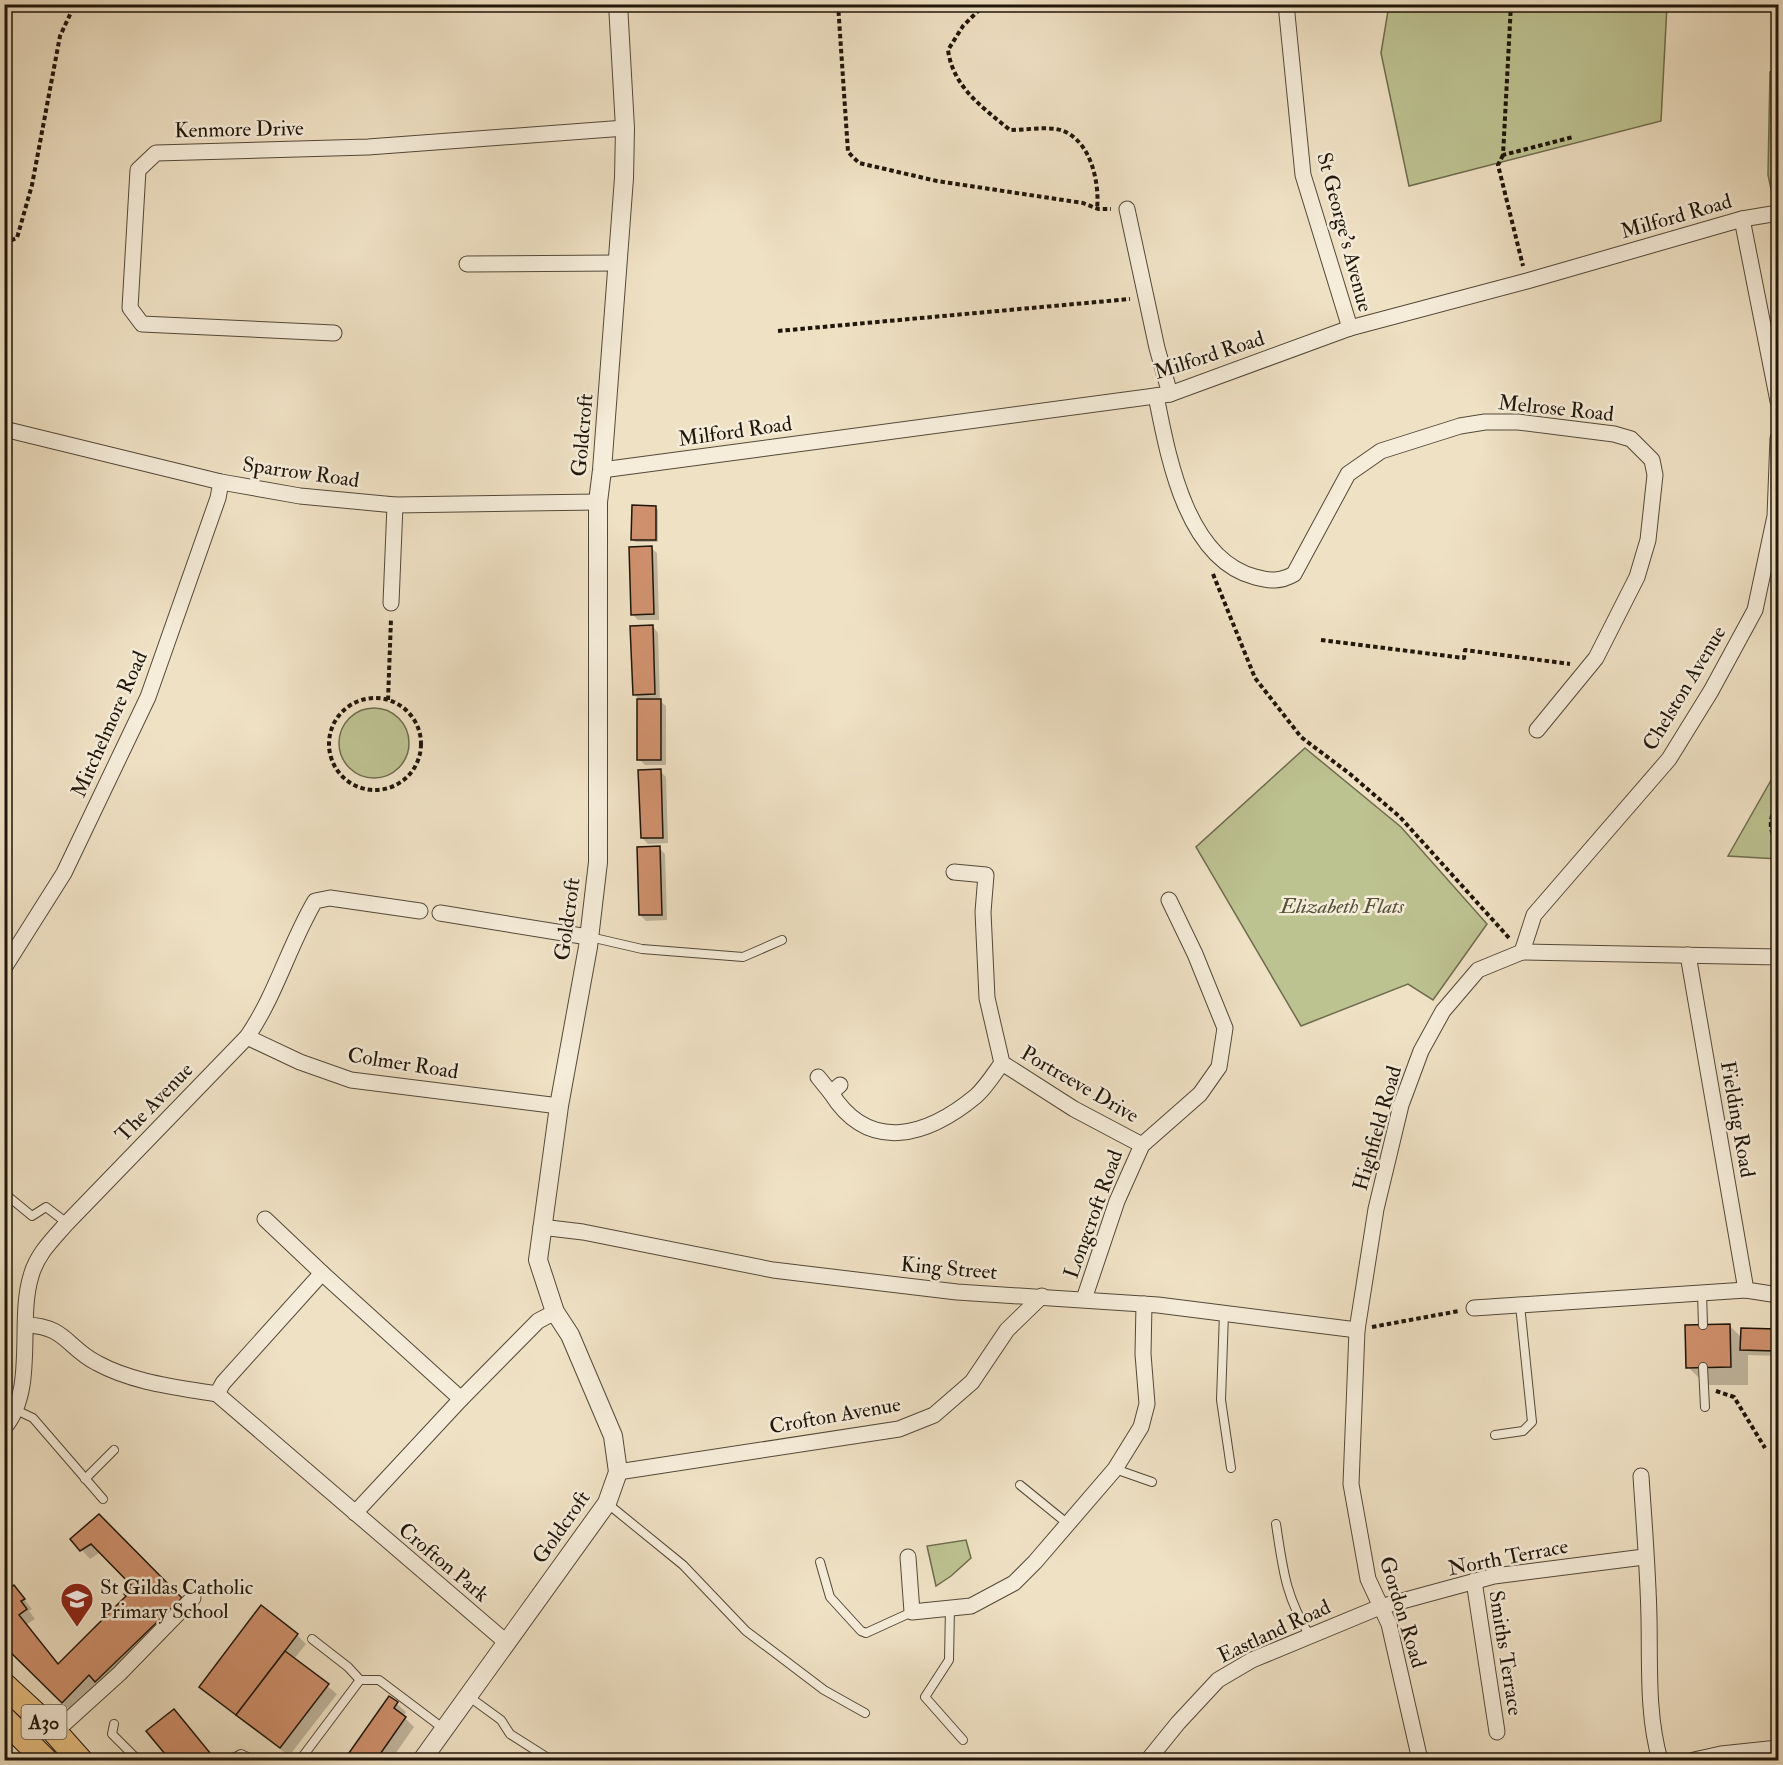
<svg xmlns="http://www.w3.org/2000/svg" width="1783" height="1765" font-family="'IM FELL Double Pica',serif">
<style>
.green{fill:#bdc291;stroke:#6e6c4e;stroke-width:1.5}
.shadow{fill:#0003}
.building{fill:#cf916d;stroke:#1f160a;stroke-width:1.5}
.lines{fill:none;stroke-linecap:round;stroke-linejoin:round}
.service-casing{stroke:#534938;stroke-width:10}
.minor-casing{stroke:#534938;stroke-width:17}
.tertiary-casing{stroke:#534938;stroke-width:20}
.primary-casing{stroke:#1f160a;stroke-width:26}
.path{stroke:#1f160a;stroke-width:4;stroke-dasharray:4.5 3;stroke-linecap:butt}
.service{stroke:#f5ecd9;stroke-width:8}
.minor{stroke:#f5ecd9;stroke-width:15}
.tertiary{stroke:#f5ecd9;stroke-width:18}
.primary{stroke:#e8c082;stroke-width:24}
.labels{text-anchor:middle;stroke-width:5;stroke-linejoin:round;paint-order:stroke}
.shield{fill:#f5ecd9;stroke:#5f5648;stroke-width:1.5}
.shield-label{font-size:20px;font-weight:bold;fill:#1f160a}
.street-label{font-size:21px;fill:#1f160a;stroke:#f5ecd9}
.park-label{font-size:21px;font-style:italic;fill:#565239;stroke:#f5ecd9}
.poi-label{font-size:21px;fill:#1f160a;stroke:#f5ecd9;text-anchor:start}
</style>
<rect width="100%" height="100%" fill="#efe1c4"/>
<filter id="stains"><feTurbulence type="fractalNoise" baseFrequency=".00333" numOctaves="4"/><feColorMatrix values="0 0 0 0 .2 0 0 0 0 .09 0 0 0 0 .02 0 0 0 .5 -.17"/></filter>
<radialGradient id="worn" r=".72"><stop offset=".6" stop-color="#630" stop-opacity="0"/><stop offset="1" stop-color="#630" stop-opacity=".3"/></radialGradient>
<!-- green -->
<g class="green">
<path d="M1389,5H1667L1661,121L1409,186L1381,53Z"/>
<path d="M1778,71V221L1768,175L1770,72Z"/>
<circle cx="374" cy="743" r="35"/>
<path d="M1305,748L1401,827L1487,924L1433,1000L1408,984L1301,1026L1196,847Z"/>
<path d="M1778,768V859L1728,856Z"/>
<path d="M966,1540L971,1558L951,1576L936,1586L927,1546Z"/>
</g>
<!-- shadow -->
<g class="shadow">
<path d="M656,507L658,510V542H635L633,539Z"/>
<path d="M651,548L657,553L659,620H638L633,615Z"/>
<path d="M653,627L658,633L660,701L666,706V765H645L639,759L638,698L634,694Z"/>
<path d="M660,771L666,777L668,843L648,844L642,838Z"/>
<path d="M659,848L665,854L667,920L646,921L640,915Z"/>
<path d="M1729,1325L1742,1338L1775,1330L1778,1333V1356L1748,1355V1385H1706L1688,1367Z"/>
<path d="M99,1516L190,1608L71,1711L11,1653L4,1644L8,1591L14,1587L32,1609L29,1611L35,1619L27,1624L59,1665L128,1596L134,1586L101,1552L90,1559L72,1539Z"/>
<path d="M297,1635L306,1644L294,1659L337,1694L289,1756L210,1695Z"/>
<path d="M390,1698L406,1712L403,1716L414,1727L391,1760H345Z"/>
<path d="M183,1720L216,1760H172L148,1731Z"/>
</g>
<!-- building -->
<g class="building">
<path d="M632,505L656,506V540H631Z"/>
<path d="M652,546L654,614L631,615L629,547Z"/>
<path d="M653,625L655,694L633,695L630,626Z"/>
<rect x="637" y="699" width="24" height="61"/>
<path d="M661,769L663,838H641L638,770Z"/>
<path d="M660,846L662,915H639L637,847Z"/>
<path d="M1730,1324L1731,1367L1686,1368L1685,1325Z"/>
<path d="M1741,1328L1776,1329L1775,1351L1740,1350Z"/>
<path d="M99,1514L182,1598L95,1682L89,1675L62,1703L4,1646V1586L8,1590L14,1585L25,1599L21,1601L27,1609L19,1615L58,1664L126,1596L124,1594L132,1586L91,1544L80,1551L70,1539Z"/>
<path d="M261,1605L298,1634L236,1715L199,1687Z"/>
<path d="M285,1651L329,1684L280,1748L236,1715Z"/>
<path d="M389,1696L398,1702L394,1708L406,1717L376,1760H344Z"/>
<path d="M174,1709L215,1759L213,1760H170L146,1731Z"/>
</g>
<g class="lines">
<!-- service casing -->
<g class="service-casing">
<g id="service">
<path d="M590,937L642,949L743,957L782,940"/>
<path d="M4,1193L32,1216L46,1207L67,1223"/>
<path d="M1702,1293L1703,1325"/>
<path d="M1224,1313L1221,1400L1231,1468"/>
<path d="M1703,1367L1705,1407"/>
<path d="M16,1410L33,1418L103,1499"/>
<path d="M1495,1435L1523,1431L1532,1422L1520,1305"/>
<path d="M1115,1469L1152,1482"/>
<path d="M85,1479L114,1450"/>
<path d="M1020,1485L1068,1524"/>
<path d="M608,1504L683,1565L746,1631L824,1690L865,1713"/>
<path d="M1276,1524C1283,1569 1285,1596 1310,1636"/>
<path d="M820,1562L830,1597L861,1631L866,1633L912,1612"/>
<path d="M950,1608L949,1660L925,1697L963,1740"/>
<path d="M312,1639L348,1667L360,1680H379L444,1729"/>
<path d="M468,1696L501,1720L510,1734L551,1760"/>
<path d="M114,1724L112,1734L138,1760"/>
<path d="M230,1760L241,1754L254,1760"/>
<path d="M300,1760L360,1680"/>
</g>
</g>
<!-- minor casing -->
<g class="minor-casing">
<g id="minor">
<path d="M1286,4L1303,175L1350,328"/>
<path d="M1127,209L1157,348L1170,394"/>
<path d="M1742,219L1778,401"/>
<path d="M467,264L617,263"/>
<path d="M334,333L142,324L130,308L138,170L156,153L368,147L625,128"/>
<path d="M1156,396C1168,456 1186,559 1255,577C1270,581 1280,582 1294,574L1348,474L1381,451L1460,426L1485,422H1518L1614,434L1631,439L1652,460L1655,475L1648,540L1637,577L1596,658L1537,730"/>
<path d="M4,429L221,482L300,496L395,505L598,502"/>
<path d="M602,470L1170,394L1350,328L1527,281L1742,219L1778,213"/>
<path d="M391,603L395,505"/>
<path d="M954,872L986,875L983,912L987,998L1002,1063L1074,1109L1142,1145"/>
<path d="M440,913L588,937"/>
<path d="M1522,952L1534,915L1669,759L1711,691L1755,610L1775,516L1778,438"/>
<path d="M1688,955L1746,1290L1778,1295"/>
<path d="M4,968L64,873L148,697L218,498L221,482"/>
<path d="M247,1037L300,1062L351,1080L559,1106"/>
<path d="M818,1077L831,1093"/>
<path d="M840,1085L831,1093C870,1155 929,1135 976,1096C986,1087 994,1074 1002,1063"/>
<path d="M541,1227L583,1232L773,1270L957,1292L1158,1305L1357,1330"/>
<path d="M322,1273L461,1399L538,1321L555,1312"/>
<path d="M1084,1299L1117,1201L1142,1145L1200,1094L1219,1067L1225,1028L1195,954L1169,900"/>
<path d="M1474,1308L1746,1290"/>
<path d="M26,1325C66,1326 67,1348 97,1363C134,1383 176,1387 217,1394L506,1642"/>
<path d="M217,1394L223,1383L322,1273L265,1219"/>
<path d="M4,1428C37,1390 17,1321 31,1276C37,1254 53,1239 67,1223L247,1037C276,995 289,945 315,901L330,898L420,911"/>
<path d="M618,1472L899,1429L934,1415L972,1382L1007,1330L1042,1296"/>
<path d="M1641,1476C1644,1523 1648,1570 1649,1618C1650,1665 1647,1715 1660,1760"/>
<path d="M355,1513L461,1399"/>
<path d="M908,1557L912,1612L971,1606L1014,1583L1035,1562L1115,1469L1141,1427L1147,1404L1143,1354L1144,1304"/>
<path d="M1474,1581L1497,1732"/>
<path d="M55,1732L119,1674L193,1598"/>
<path d="M1148,1760L1178,1723L1218,1680L1252,1660L1380,1607L1494,1576L1644,1557"/>
<path d="M1420,1760L1389,1624L1368,1579L1351,1484L1357,1330L1376,1209L1401,1105L1421,1051L1443,1011L1478,970L1522,952L1778,957"/>
<path d="M1694,1760L1721,1754L1778,1748"/>
</g>
</g>
<!-- tertiary casing -->
<g class="tertiary-casing">
<path id="tertiary" d="M422,1760L607,1503L618,1472L613,1436L570,1335L555,1312L538,1260L559,1106L588,947L598,862V502L602,470L624,178L625,128L618,4"/>
</g>
<!-- primary casing -->
<g class="primary-casing">
<g id="primary">
<path d="M4,1685L55,1732L80,1760"/>
<path d="M4,1719L45,1760"/>
</g>
</g>
<!-- path -->
<g class="path">
<path d="M838,4L848,152L859,163L937,181L1083,203L1098,209H1111"/>
<path d="M985,4L963,26L948,50C953,87 982,107 1010,130C1024,130 1042,127 1056,129C1090,135 1100,182 1097,209"/>
<path d="M1511,4L1503,155L1573,137"/>
<path d="M1503,155L1498,165L1523,266"/>
<path d="M4,243L17,238L32,185L60,36L75,4"/>
<path d="M778,331L1130,299"/>
<path d="M1213,574L1255,678L1301,737L1350,774L1400,817L1510,939"/>
<path d="M1321,640L1464,658L1465,650L1570,664"/>
<circle cx="375" cy="744" r="46"/>
<path d="M388,700L391,619"/>
<path d="M1778,801C1771,816 1766,828 1778,842"/>
<path d="M1372,1327L1459,1311"/>
<path d="M1716,1391L1734,1397L1765,1448"/>
</g>
<!-- service -->
<use href="#service" class="service"/>
<!-- minor -->
<use href="#minor" class="minor"/>
<!-- tertiary -->
<use href="#tertiary" class="tertiary"/>
<!-- primary -->
<use href="#primary" class="primary"/>
</g>
<!-- icons -->
<defs>
<g id="school-pin" transform="scale(1.725)"><path d="M0 17L-7.5 6A9.5 9.5 0 1 1 7.5 6Z" fill="#8f2418" stroke="#f5ecd9"/><path d="M0-5L7-2L0 1L-7-2ZM-4 1L0 2.5L4 1V4Q0 6-4 4Z" fill="#fff"/></g>
</defs>
<g fill-rule="evenodd">
<use href="#school-pin" x="77" y="1599"/>
</g>
<g class="labels">
<!-- shield labels -->
<rect class="shield" x="21.5" y="1705" width="45" height="34" rx="4.5"/>
<g class="shield-label">
<text x="44" y="1729">A30</text>
</g>
<!-- street labels -->
<g class="street-label">
<text transform="translate(239 129) rotate(-1)" y="7">Kenmore Drive</text>
<text transform="translate(1676 216) rotate(-16)" y="7">Milford Road</text>
<text transform="translate(1345 232) rotate(75)" y="7">St George's Avenue</text>
<text transform="translate(1209 355) rotate(-18)" y="7">Milford Road</text>
<text transform="translate(1556 408) rotate(6)" y="7">Melrose Road</text>
<text transform="translate(735 431) rotate(-8)" y="7">Milford Road</text>
<text transform="translate(582 435) rotate(-85)" y="7">Goldcroft</text>
<text transform="translate(301 472) rotate(8)" y="7">Sparrow Road</text>
<text transform="translate(1684 688) rotate(-59)" y="7">Chelston Avenue</text>
<text transform="translate(109 724) rotate(-66)" y="7">Mitchelmore Road</text>
<text transform="translate(567 919) rotate(-82)" y="7">Goldcroft</text>
<text transform="translate(403 1063) rotate(9)" y="7">Colmer Road</text>
<text transform="translate(1080 1084) rotate(30)" y="7">Portreeve Drive</text>
<text transform="translate(154 1102) rotate(-46)" y="7">The Avenue</text>
<text transform="translate(1738 1119) rotate(80)" y="7">Fielding Road</text>
<text transform="translate(1377 1128) rotate(-74)" y="7">Highfield Road</text>
<text transform="translate(1093 1214) rotate(-70)" y="7">Longcroft Road</text>
<text transform="translate(949 1268) rotate(5)" y="7">King Street</text>
<text transform="translate(835 1415) rotate(-10)" y="7">Crofton Avenue</text>
<text transform="translate(561 1527) rotate(-55)" y="7">Goldcroft</text>
<text transform="translate(1508 1557) rotate(-11)" y="7">North Terrace</text>
<text transform="translate(444 1562) rotate(40)" y="7">Crofton Park</text>
<text transform="translate(1403 1612) rotate(73)" y="7">Gordon Road</text>
<text transform="translate(1274 1631) rotate(-25)" y="7">Eastland Road</text>
<text transform="translate(1506 1653) rotate(81)" y="7">Smiths Terrace</text>
</g>
<!-- park labels -->
<g class="park-label">
<text x="1342" y="913">Elizabeth Flats</text>
</g>
<!-- poi labels -->
<g class="poi-label">
<text x="100" y="1594">St Gildas Catholic<tspan x="100" dy="24">Primary School</tspan></text>
</g>
</g>
<!-- margin -->
<rect width="1783" height="1765" fill="none" stroke="#efe1c4" stroke-width="24"/>
<rect x="6" y="6" width="1771" height="1753" fill="none" stroke="#1f160a" stroke-width="3"/>
<rect x="12" y="12" width="1759" height="1741" fill="none" stroke="#1f160a" stroke-width="1.5"/>
<rect width="100%" height="100%" filter="url(#stains)"/>
<rect width="100%" height="100%" fill="url(#worn)"/>
</svg>
